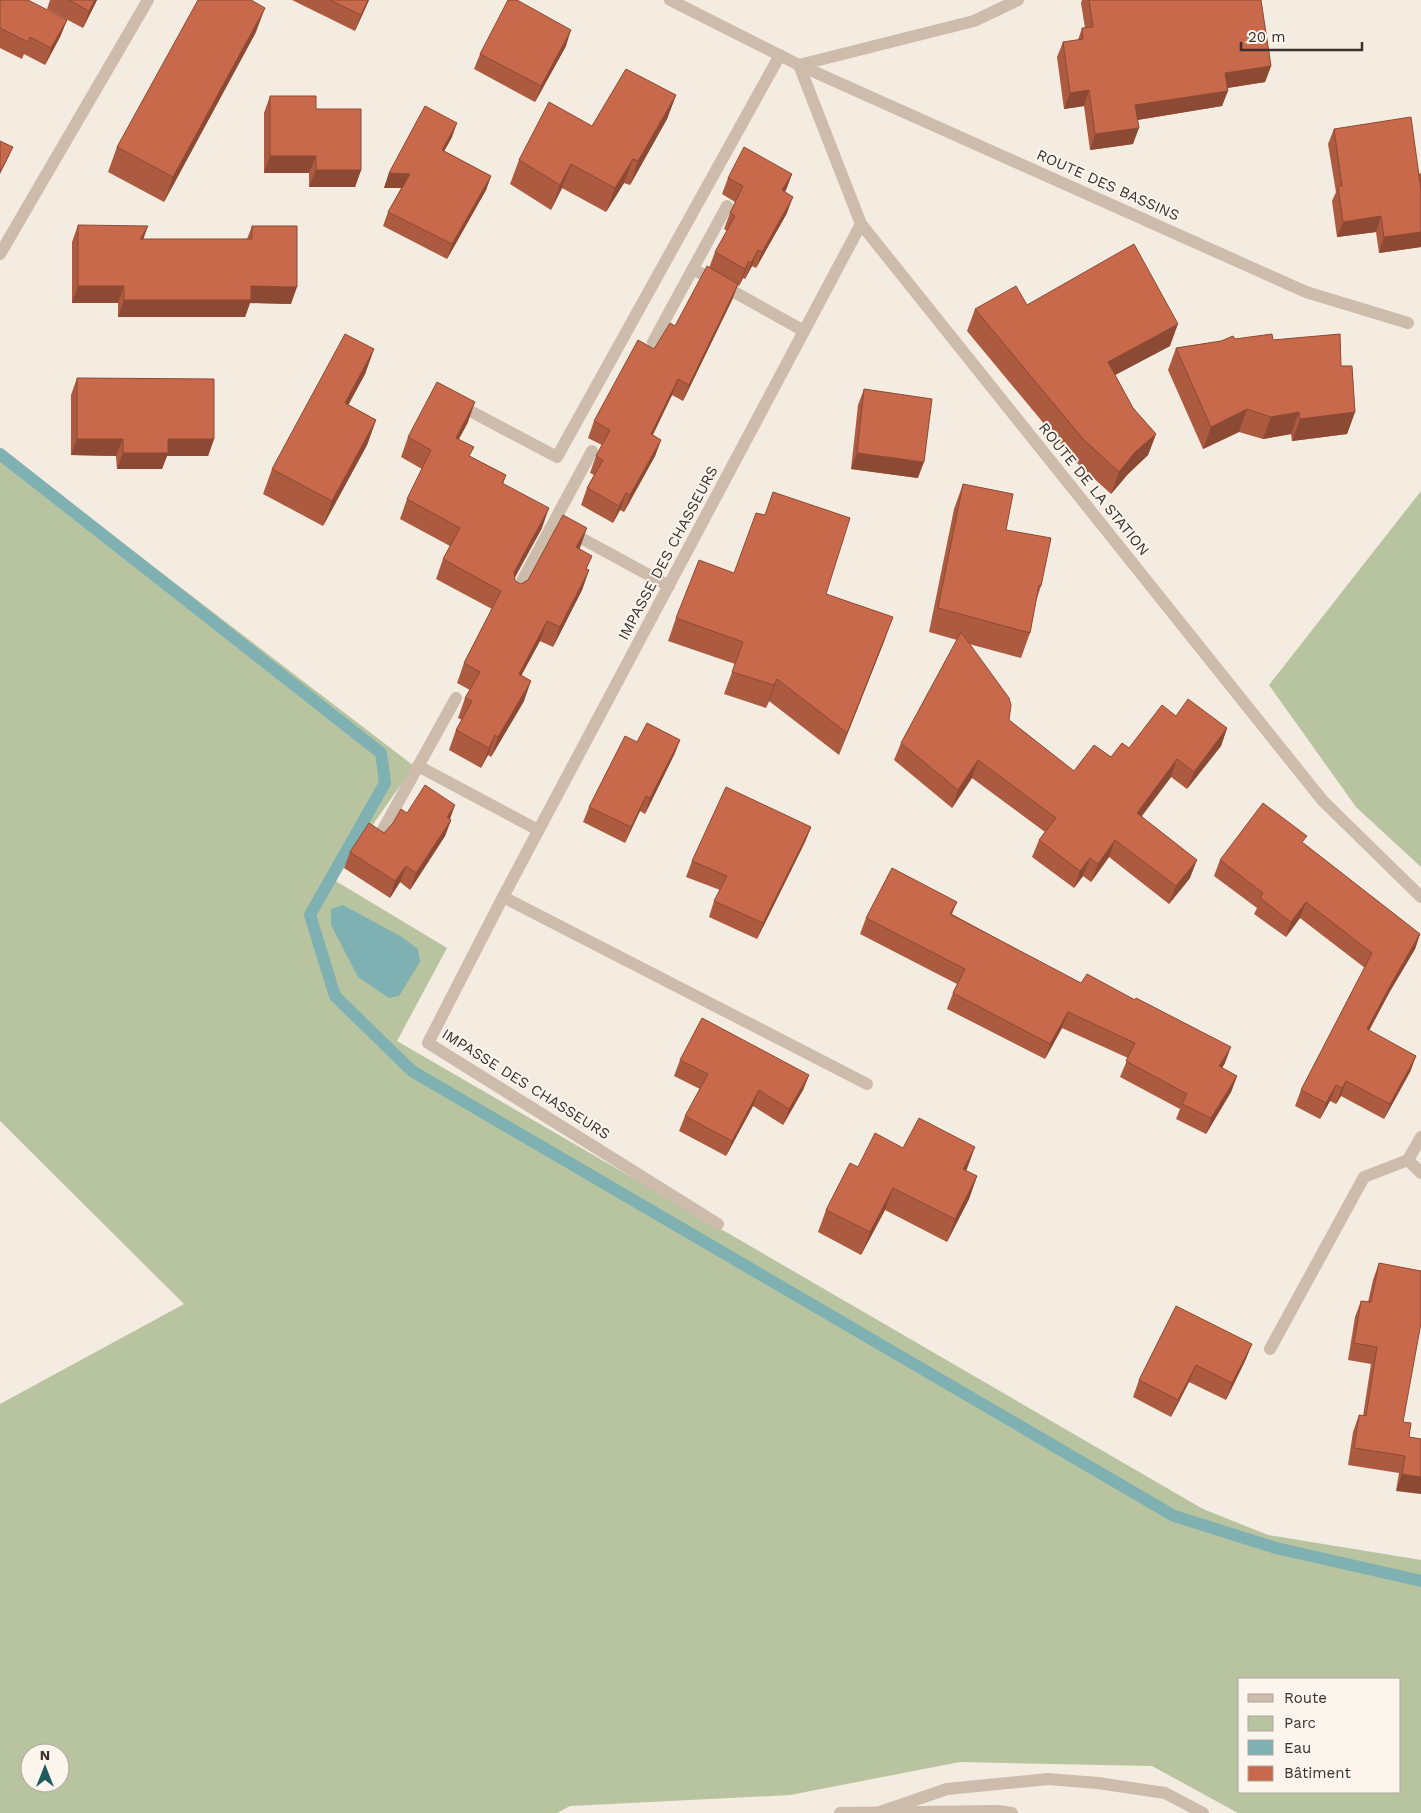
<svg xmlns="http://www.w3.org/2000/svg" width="1421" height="1813" font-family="'Work Sans',sans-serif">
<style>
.green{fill:#b8c4a0;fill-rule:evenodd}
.water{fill:#7fb0b2}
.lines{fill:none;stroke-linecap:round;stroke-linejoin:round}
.stream{stroke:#7fb0b2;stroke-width:12}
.lane{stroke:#cdbbac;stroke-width:12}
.street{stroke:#cdbbac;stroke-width:12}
.wall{fill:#ac5a40}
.shaded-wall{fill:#8c4a34}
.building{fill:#c8694b;stroke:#8c4a34}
.labels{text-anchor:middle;stroke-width:4;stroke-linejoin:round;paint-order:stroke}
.street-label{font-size:15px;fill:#3b302b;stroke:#fbf5ee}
</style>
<rect width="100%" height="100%" fill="#f4ebe1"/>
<!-- green -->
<g class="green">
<path d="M0,449L414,766L334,880L447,948L397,1041L1203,1509L1268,1535L1421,1560V1813H1238L1152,1766L960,1762L790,1795L570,1806L557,1813H0V1404L184,1304L0,1121ZM1240,1679H1400V1792H1240ZM30,1753H60V1783H30Z"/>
<path d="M1421,491V867L1356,807L1269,685Z"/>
</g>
<!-- water -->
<path class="water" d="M343,905L402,937L418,949L420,962L399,996L389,998L358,977L331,925V909Z"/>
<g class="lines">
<!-- stream -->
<path class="stream" d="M0,454L381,753L385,783L310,915L335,996L412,1071L1174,1516L1276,1548L1421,1581"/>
<!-- lane -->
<g class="lane">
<path d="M1270,1349L1364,1177L1408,1160"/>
<path d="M840,1813L998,1811L1012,1813"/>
</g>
<!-- street -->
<g class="street">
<path d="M670,0L799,65L974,21L1018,0"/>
<path d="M799,65L861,224L1323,801L1421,897"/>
<path d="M799,65L1306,292L1408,323"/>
<path d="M861,224L503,897L867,1084"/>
<path d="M0,254L148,0"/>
<path d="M693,269L804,331"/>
<path d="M653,342L727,206"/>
<path d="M457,404L557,457L780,55"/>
<path d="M568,531L669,586"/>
<path d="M514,596L592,451"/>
<path d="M418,766L538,830"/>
<path d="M380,835L456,698"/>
<path d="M503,897L428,1043L718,1224"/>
<path d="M1421,1137L1408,1160L1421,1173"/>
<path d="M880,1812L947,1789L1048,1779L1098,1783L1165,1793L1203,1813"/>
</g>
</g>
<!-- wall -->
<g class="wall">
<path d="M0,0L67,20L60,37L45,65L24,54L22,59L0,48Z"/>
<path d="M50,0H97L83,28L47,9Z"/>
<path d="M292,0H369L355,31Z"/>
<path d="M1082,0H1261L1271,66L1265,82L1228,88L1222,106L1138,120L1133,144L1090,150L1084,106L1064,109L1057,57L1063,42L1078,40L1082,28H1085L1081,3Z"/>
<path d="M256,32L164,202L108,172L117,147Z"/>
<path d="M566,46L535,102L474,69L480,54Z"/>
<path d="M676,95L667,119L630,185L624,183L606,212L562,188L551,210L510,184L519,160L592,126Z"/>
<path d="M270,96L316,109L361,170L355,187H309V173H264V113Z"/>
<path d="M1334,129L1419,174H1421V247L1379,253L1376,232L1337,237L1332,201L1336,192L1328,144Z"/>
<path d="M452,137L444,151L491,176L486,190L447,259L383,226L388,212L401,188H384L389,173Z"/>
<path d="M792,174L785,192L787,213L756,268L752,266L745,279L743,278L739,286L738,285L732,300L683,401L672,395L653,435L661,440L655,456L624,512L620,510L613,523L581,505L587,488L594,475L590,473L596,456L602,445L588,438L594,421L654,349L675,326L709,268L715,252L727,231L724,229L730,213L735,202L722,194L728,178Z"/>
<path d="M78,225L143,239H247L252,226L291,304L250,303L245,317H118V303H72V242Z"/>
<path d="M1027,305L1170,346L1115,375L1133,408L1156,434L1148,455L1128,474L1111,494L1075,461L967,331L975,309Z"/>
<path d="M1235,339L1273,340L1341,366L1355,412L1347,434L1292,441L1291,434L1263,439L1239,432L1203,449L1168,370L1176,348Z"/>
<path d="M374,349L365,374L348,405L376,420L367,445L323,526L263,494L272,469Z"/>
<path d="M77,378L214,439L208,456H167L162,469H117L116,456L71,455V395Z"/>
<path d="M864,389L918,478L851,469L858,405Z"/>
<path d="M468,422L459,439L470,456L506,475L503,484L542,528L514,578L515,581L521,584L579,549L587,569L589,570L582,590L553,647L540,641L521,676L524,701L491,757L488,755L481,768L449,750L456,730L462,720L458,718L465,698L470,690L457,683L464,663L492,609L436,579L443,559L450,546L400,519L407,499L422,469L401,457L408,437Z"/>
<path d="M963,484L1006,530L1041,586L1036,601L1030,633L1021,658L969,644L1009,720L1074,771L1111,757L1129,748L1176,716L1227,728L1221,746L1187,789L1171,777L1142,816L1190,878L1169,904L1109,857L1091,882L1083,876L1074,888L1032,857L1039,840L1045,832L972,778L952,808L894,760L901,743L957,640L929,632L954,509Z"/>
<path d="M734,573L826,594L885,639L839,755L769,701L766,708L724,694L735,664L668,641L676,618Z"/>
<path d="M680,740L674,755L645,814L640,811L625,843L583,822L589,807L637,742Z"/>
<path d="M407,813L451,820L445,836L410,890L400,882L390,898L344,868L350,852L384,833Z"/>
<path d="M811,827L805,842L757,939L709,917L714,901L720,890L686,877L692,861Z"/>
<path d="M1304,844L1420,934L1415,949L1389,993L1369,1031L1416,1056L1410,1072L1384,1119L1341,1096L1336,1104L1330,1101L1320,1119L1295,1106L1301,1090L1365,968L1300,918L1286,937L1254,914L1257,908L1214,876L1220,860Z"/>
<path d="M957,902L952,914L1225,1063L1222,1068L1237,1076L1231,1092L1206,1134L1176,1119L1180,1109L1120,1077L1128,1058L1062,1028L1045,1059L947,1009L953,993L957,984L860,934L866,918Z"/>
<path d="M680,1060L809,1075L803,1090L783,1125L753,1106L726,1156L679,1131L685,1116L700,1089L674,1076Z"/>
<path d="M903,1148L966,1171L977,1176L969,1199L947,1242L885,1210L861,1255L818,1232L826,1210L858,1167Z"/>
<path d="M1379,1263L1403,1422L1409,1437L1421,1439L1396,1491L1399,1473L1348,1465L1353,1432L1359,1415L1363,1416L1371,1364L1348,1360L1355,1317L1361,1301L1368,1302L1373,1280Z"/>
<path d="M1252,1344L1245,1361L1226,1400L1189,1382L1171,1417L1133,1397L1139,1380Z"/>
</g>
<!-- shaded-wall -->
<g class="shaded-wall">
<path d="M95,0H97L83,28L89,11Z"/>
<path d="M368,0H369L355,31L361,15Z"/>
<path d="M265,8L256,32L164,202L173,177Z"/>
<path d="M67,20L60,37L45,65L51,48Z"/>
<path d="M571,30L566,46L535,102L541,86Z"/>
<path d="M1271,66L1265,82L1220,89L1225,73Z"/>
<path d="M1089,90L1084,106L1064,109L1070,93Z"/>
<path d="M1228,91L1222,106L1130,121L1135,105Z"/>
<path d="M676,95L667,119L630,185L638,161Z"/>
<path d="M457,123L452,137L437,164L442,150Z"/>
<path d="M1139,128L1133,144L1090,150L1095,134Z"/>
<path d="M13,147L9,156L0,174V172Z"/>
<path d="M270,156H316L309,173H264Z"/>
<path d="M633,159L624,183L606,212L615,188Z"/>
<path d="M571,164L562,188L551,210L560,185Z"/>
<path d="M316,170H361L355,187H309Z"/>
<path d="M389,173L410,174L404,188H384Z"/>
<path d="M792,174L786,190L776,207L782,190Z"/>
<path d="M491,176L486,190L447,259L452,244Z"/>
<path d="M793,197L787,213L756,268L762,252Z"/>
<path d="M1381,216L1376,232L1337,237L1343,222Z"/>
<path d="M148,226L142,243L140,239Z"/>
<path d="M1421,232V247L1379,253L1384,237Z"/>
<path d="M758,250L752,266L745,279L751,263Z"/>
<path d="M749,261L743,278L739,286L745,269Z"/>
<path d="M738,284L732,300L683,401L689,385Z"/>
<path d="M78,286H124L118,303H72Z"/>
<path d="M251,286L297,287L291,304L250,303L245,317H118L124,300Z"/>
<path d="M1178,324L1170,346L1100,383L1108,362Z"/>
<path d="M374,349L365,374L336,428L345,403Z"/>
<path d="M678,379L672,395L645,450L651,434Z"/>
<path d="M475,402L468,422L449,457L456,438Z"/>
<path d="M1247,409L1239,432L1203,449L1211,427Z"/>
<path d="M1299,412L1291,434L1263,439L1271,417Z"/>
<path d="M1355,412L1347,434L1292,441L1300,419Z"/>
<path d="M376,420L367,445L323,526L332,501Z"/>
<path d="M1156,434L1148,455L1128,474L1111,494L1119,472L1135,452Z"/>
<path d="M77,439H123L116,456L71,455Z"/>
<path d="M168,439H214L208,456H167L162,469H117L123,453Z"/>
<path d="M661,440L655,456L624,512L630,495Z"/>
<path d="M857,453L924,462L918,478L851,469Z"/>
<path d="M626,493L620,510L613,523L619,506Z"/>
<path d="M549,508L542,528L507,592L514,572Z"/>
<path d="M587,528L580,548L569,567L576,547Z"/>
<path d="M589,570L582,590L553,647L560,627Z"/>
<path d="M893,617L885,639L839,755L847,733Z"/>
<path d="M547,621L540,641L511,694L519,674Z"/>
<path d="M777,679L769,701L766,708L774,685Z"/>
<path d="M531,681L524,701L491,757L498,737Z"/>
<path d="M1227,728L1221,746L1187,789L1194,772Z"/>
<path d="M495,735L488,755L481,768L489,748Z"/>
<path d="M680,740L674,755L645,814L650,798Z"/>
<path d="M1177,759L1171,777L1131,830L1137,813Z"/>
<path d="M978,760L972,778L952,808L958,790Z"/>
<path d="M646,796L640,811L625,843L631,827Z"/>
<path d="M455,805L449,822L447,817Z"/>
<path d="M451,820L445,836L410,890L416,873Z"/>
<path d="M811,827L805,842L757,939L763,923Z"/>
<path d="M1115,840L1109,857L1091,882L1098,864Z"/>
<path d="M1090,858L1083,876L1074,888L1080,871Z"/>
<path d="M1197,860L1190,878L1169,904L1176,886Z"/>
<path d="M406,866L400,882L390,898L395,881Z"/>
<path d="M1306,902L1300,918L1286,937L1291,922Z"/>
<path d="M1420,934L1415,949L1389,993L1361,1045L1367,1029L1395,977Z"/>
<path d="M1068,1012L1062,1028L1045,1059L1050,1044Z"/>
<path d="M1231,1047L1225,1063L1213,1082L1219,1066Z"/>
<path d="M1416,1056L1410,1072L1384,1119L1390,1104Z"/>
<path d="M809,1075L803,1090L783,1125L789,1109Z"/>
<path d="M1237,1076L1231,1092L1206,1134L1211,1118Z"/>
<path d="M1346,1081L1341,1096L1336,1104L1342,1088Z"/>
<path d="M1336,1085L1330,1101L1320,1119L1326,1103Z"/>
<path d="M759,1090L753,1106L726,1156L732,1141Z"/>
<path d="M975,1147L967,1169L955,1192L963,1169Z"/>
<path d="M977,1176L969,1199L947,1242L955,1219Z"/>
<path d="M893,1188L885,1210L861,1255L870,1232Z"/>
<path d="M1252,1344L1245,1361L1226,1400L1232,1383Z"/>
<path d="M1196,1365L1189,1382L1171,1417L1178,1400Z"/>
<path d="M1402,1474L1421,1477V1494L1396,1491Z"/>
</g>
<!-- building -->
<g class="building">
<path d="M0,0H28L67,20L51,48L30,37L28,42L0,28Z"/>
<path d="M69,0H95L89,11Z"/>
<path d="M198,0H251L265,8L173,177L117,147Z"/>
<path d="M330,0H368L361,15Z"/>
<path d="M508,0H517L571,30L541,86L480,54Z"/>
<path d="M1089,0H1261L1271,66L1225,73L1228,91L1135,105L1139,128L1095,134L1089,90L1070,93L1063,42L1083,39L1082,28L1093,27Z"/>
<path d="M626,69L676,95L638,161L633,159L615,188L571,164L560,185L519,160L549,102L592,126Z"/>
<path d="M270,96H316V109H361V170H316V156H270Z"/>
<path d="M425,106L457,123L442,150L491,176L452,244L388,212L410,174L389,173Z"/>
<path d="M1411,117L1421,190V232L1384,237L1381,216L1343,222L1338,186H1342L1334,129Z"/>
<path d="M0,141L13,147L0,172Z"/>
<path d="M744,147L792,174L782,190L793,197L762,252L758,250L751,263L749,261L745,269L715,252L735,216L730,213L743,186L728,178Z"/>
<path d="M1419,174H1421V181H1420Z"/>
<path d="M78,225L148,226L140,239H252V226H297V287L251,286V300H124V286H78Z"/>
<path d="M1134,244L1178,324L1108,362L1133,408L1156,434L1135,452L1119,472L1083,439L975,309L1016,286L1027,305Z"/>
<path d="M707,266L738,284L689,385L678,379L651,434L661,440L630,495L626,493L619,506L587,488L603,460L596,456L610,430L594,421L638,340L654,349L670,323L675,326Z"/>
<path d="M345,334L374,349L345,403L376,420L332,501L272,469Z"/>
<path d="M1272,334L1273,340L1340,334L1341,366H1352L1355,412L1300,419L1299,412L1271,417L1247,409L1211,427L1176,348L1221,341L1233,336L1235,339Z"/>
<path d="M77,378L214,379V439H168V453H123V439H77Z"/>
<path d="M437,382L475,402L456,438L474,447L469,456L506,475L502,483L549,508L514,572L515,581L521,584L528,580L563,515L587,528L576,547L592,556L586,569L589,570L560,627L547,621L519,674L531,681L498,737L495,735L489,748L456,730L472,701L465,698L480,672L464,663L501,591L443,559L460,528L407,499L431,450L408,437Z"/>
<path d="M864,389L932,399L924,462L857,453Z"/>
<path d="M963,484L1013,494L1006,530L1051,538L1041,586L1039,585L1030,633L938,608Z"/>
<path d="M773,492L850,518L826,594L893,617L847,733L777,679L774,685L732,672L743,642L676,618L699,560L734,573L756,513L765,515Z"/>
<path d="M961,632L1009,698L1011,705L1009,720L1074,771L1094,745L1111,757L1122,743L1129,748L1162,705L1176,716L1188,699L1227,728L1194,772L1177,759L1137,813L1197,860L1176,886L1115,840L1098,864L1090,858L1080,871L1039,840L1056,818L978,760L958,790L901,743Z"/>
<path d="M647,723L680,740L650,798L646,796L631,827L589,807L625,736L637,742Z"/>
<path d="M425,785L455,805L447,817L451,820L416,873L406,866L395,881L350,852L369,823L384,833L393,823L401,809L407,813Z"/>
<path d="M726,787L811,827L763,923L714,901L727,876L692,861Z"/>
<path d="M1263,803L1307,836L1302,842L1420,934L1395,977L1367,1029L1416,1056L1390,1104L1346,1081L1342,1088L1336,1085L1326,1103L1301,1090L1372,953L1306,902L1291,922L1260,898L1263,893L1220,860Z"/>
<path d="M892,868L957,902L950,914L1081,983L1087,974L1135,1000L1136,998L1231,1047L1219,1066L1237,1076L1211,1118L1182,1104L1187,1094L1126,1061L1135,1043L1068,1012L1050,1044L953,993L965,969L866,918Z"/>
<path d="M702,1018L809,1075L789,1109L759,1090L732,1141L685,1116L708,1074L680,1060Z"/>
<path d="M919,1118L975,1147L963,1169L977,1176L955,1219L893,1188L870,1232L826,1210L850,1163L858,1167L875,1133L903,1148Z"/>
<path d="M1379,1263L1421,1271V1323L1403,1422L1411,1423L1409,1437L1421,1439V1477L1402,1474L1405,1456L1354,1448L1359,1415L1366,1416L1377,1347L1354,1343L1361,1301L1371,1302Z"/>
<path d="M1176,1306L1252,1344L1232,1383L1196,1365L1178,1400L1139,1380Z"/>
</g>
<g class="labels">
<!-- street labels -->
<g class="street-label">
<text transform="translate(1108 185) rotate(24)" y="5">ROUTE DES BASSINS</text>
<text transform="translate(1094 489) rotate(51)" y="5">ROUTE DE LA STATION</text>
<text transform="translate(668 553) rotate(-62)" y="5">IMPASSE DES CHASSEURS</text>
<text transform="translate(526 1084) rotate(32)" y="5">IMPASSE DES CHASSEURS</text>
</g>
</g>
<!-- legend -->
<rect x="1238" y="1678" width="162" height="115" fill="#fbf5ee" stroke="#aea6a0"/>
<rect x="1248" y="1694" width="25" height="8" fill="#cdbbac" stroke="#aea6a0"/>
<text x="1284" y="1703" font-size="15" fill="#3b302b">Route</text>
<rect x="1248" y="1716" width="25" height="15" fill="#b8c4a0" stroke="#aea6a0"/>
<text x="1284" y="1728" font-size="15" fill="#3b302b">Parc</text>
<rect x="1248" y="1740" width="25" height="15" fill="#7fb0b2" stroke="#aea6a0"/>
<text x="1284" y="1753" font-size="15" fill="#3b302b">Eau</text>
<rect x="1248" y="1766" width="25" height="15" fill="#c8694b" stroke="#aea6a0"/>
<text x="1284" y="1778" font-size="15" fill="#3b302b">Bâtiment</text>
<!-- north arrow -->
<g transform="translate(45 1768)"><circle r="24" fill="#fbf5ee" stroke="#aea6a0"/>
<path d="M0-4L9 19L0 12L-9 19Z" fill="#1f5a5e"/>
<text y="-8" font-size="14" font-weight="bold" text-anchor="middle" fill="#3b302b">N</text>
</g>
<!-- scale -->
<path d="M1241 42v8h121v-8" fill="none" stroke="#3b302b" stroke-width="2.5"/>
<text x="1248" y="42" font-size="15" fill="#3b302b" stroke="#fbf5ee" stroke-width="4" paint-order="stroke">20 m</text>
</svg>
